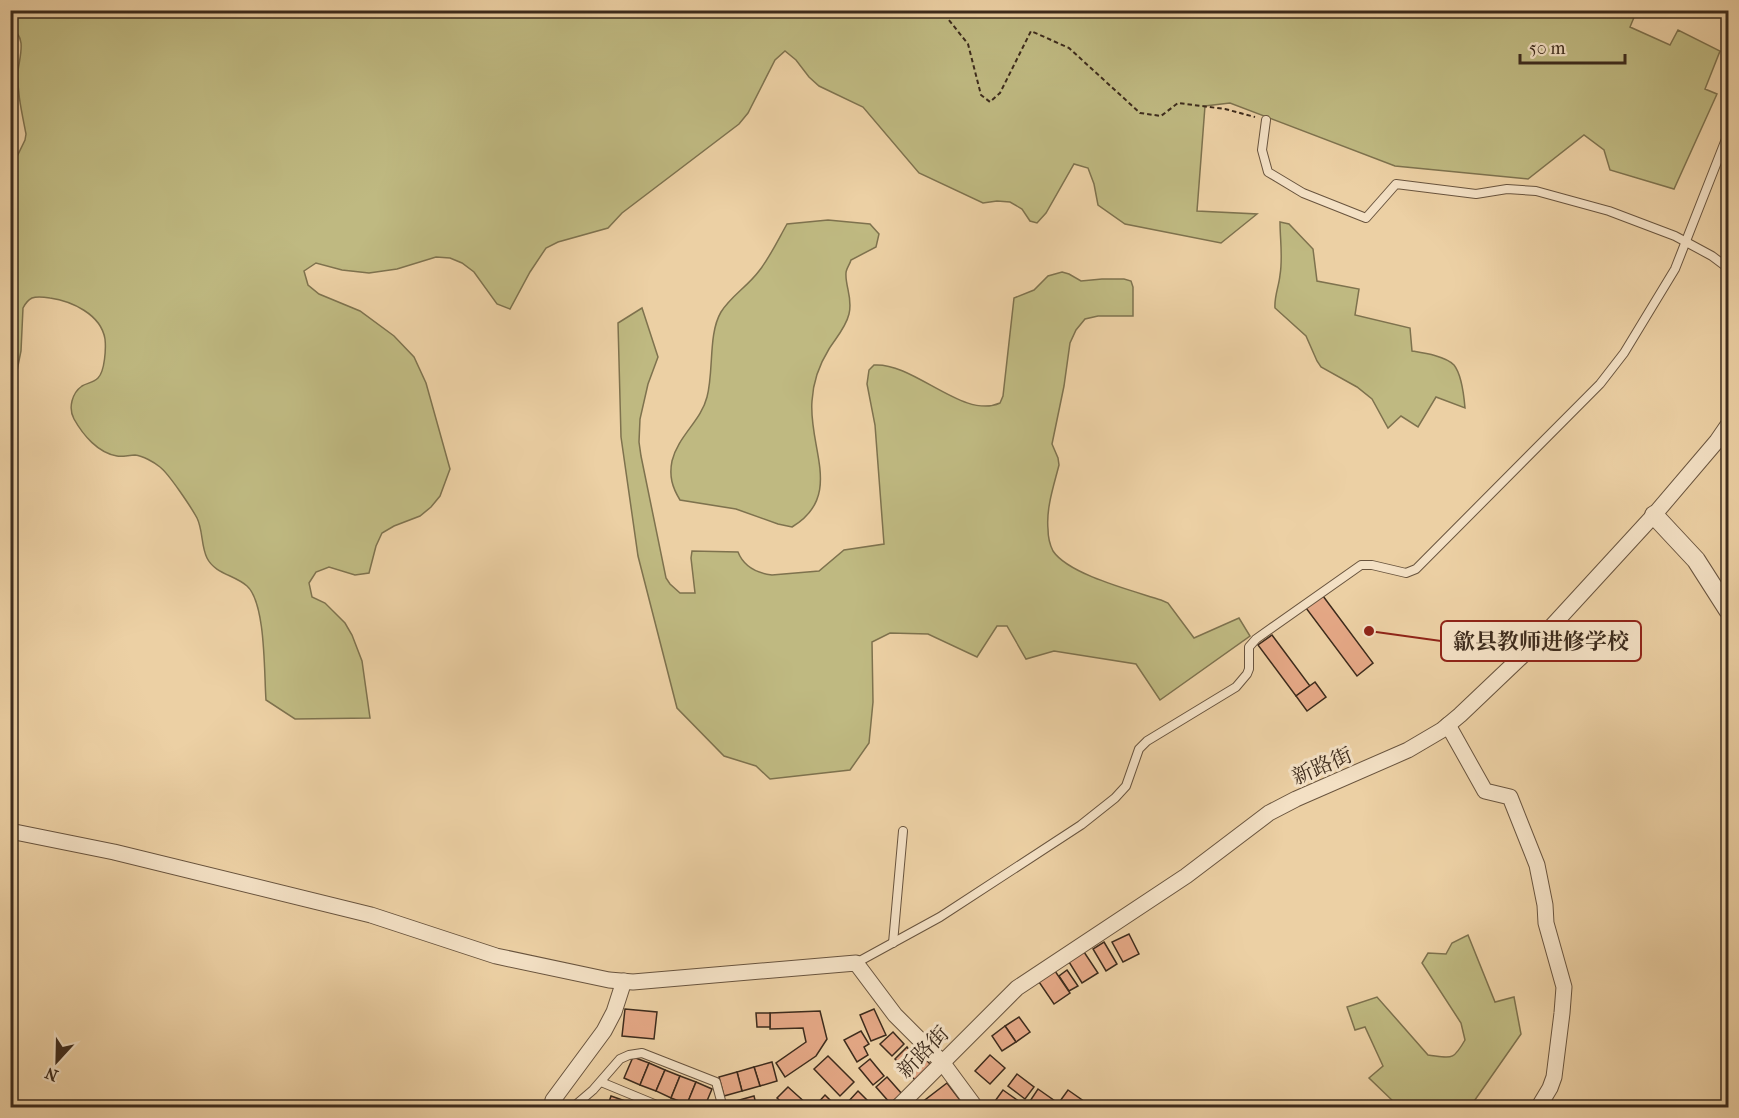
<svg xmlns="http://www.w3.org/2000/svg" width="1739" height="1118" font-family="'IM FELL French Canon','Noto Serif SC',serif">
<style>
.green{fill:#bfb981;stroke:#7e724e;stroke-width:1.5}
.building{fill:#e5a886;stroke:#3d2b1c;stroke-width:1.5}
.lines{fill:none;stroke-linecap:round;stroke-linejoin:round}
.service-casing{stroke:#69543e;stroke-width:10}
.minor-casing{stroke:#69543e;stroke-width:17}
.tertiary-casing{stroke:#69543e;stroke-width:20}
.path{stroke:#3d2b1c;stroke-width:2;stroke-dasharray:4.5 3;stroke-linecap:butt}
.service{stroke:#f3e0c4;stroke-width:8}
.minor{stroke:#f3e0c4;stroke-width:15}
.tertiary{stroke:#f3e0c4;stroke-width:18}
.labels{text-anchor:middle;stroke-width:6;stroke-linejoin:round;paint-order:stroke}
.street-label{font-size:21px;fill:#3d2b1c;stroke:#f3e0c4}
.leader{fill:none;stroke:#8f2418;stroke-width:2}
.callout-dot{fill:#8f2418;stroke:#f3e0c4;stroke-width:2}
.callout{fill:#f3e0c4;stroke:#8f2418;stroke-width:2}
.callout-label{font-size:22px;text-anchor:middle;font-weight:bold;fill:#3d2b1c}
</style>
<rect width="100%" height="100%" fill="#ecd0a4"/>
<filter id="stains"><feTurbulence type="fractalNoise" baseFrequency=".00333" numOctaves="4"/><feColorMatrix values="0 0 0 0 .2 0 0 0 0 .09 0 0 0 0 .02 0 0 0 .5 -.17"/></filter>
<radialGradient id="worn" r=".72"><stop offset=".6" stop-color="#630" stop-opacity="0"/><stop offset="1" stop-color="#630" stop-opacity=".3"/></radialGradient>
<!-- green -->
<g class="green">
<path d="M1637,10L1630,27L1670,45L1678,30L1720,51L1705,89L1717,94L1674,189L1610,170L1604,150L1584,135L1528,179L1395,166L1230,103L1205,106L1197,211L1257,214L1221,243L1125,224L1098,205L1094,184L1088,168L1074,164L1046,213L1037,223L1030,221L1022,209L1010,202L997,201L983,203L919,173L863,107L819,86L809,77L796,60L785,51L775,60L748,113L739,124L622,213L608,228L558,242L546,248L530,272L510,309L497,304L474,272L462,263L450,258L436,257L397,269L369,273L342,270L316,263L304,271L308,285L319,294L360,311L394,336L414,357L426,383L450,469L440,496L431,507L420,516L394,526L382,533L376,546L369,573L355,575L329,567L316,572L309,583L312,597L325,603L345,623L352,635L362,661L370,718L295,719L266,700C264,674 266,603 247,586C235,575 215,574 207,558C201,546 203,530 197,518C191,507 169,474 160,467C154,462 143,456 135,455C129,455 123,457 117,456C98,453 83,435 74,419C68,408 72,393 82,386C87,383 93,383 98,378C105,371 106,348 105,339C101,314 71,301 50,298C44,297 37,296 32,298C28,300 25,304 23,308L21,351L11,400V169L25,140L26,134C22,113 17,93 18,71C19,62 22,52 21,43C20,36 17,31 11,28V11Z"/>
<path d="M828,220L870,224L879,234L876,247L851,260C850,264 846,269 846,273C845,286 853,298 849,314C846,327 836,338 829,349C819,365 813,383 812,401C808,447 844,496 792,527L778,524L736,509L680,500C672,487 669,476 672,461C678,436 701,421 707,397C714,371 708,334 721,312C731,296 748,286 759,271C770,257 778,240 787,224Z"/>
<path d="M1280,222L1289,224L1313,249L1317,281L1359,289L1355,315L1410,328L1412,351C1424,353 1445,356 1454,365C1462,375 1464,396 1465,408L1436,397L1418,427L1401,416L1388,428L1372,399L1357,387L1321,367L1317,361L1306,336L1275,308C1274,297 1279,286 1280,275C1283,258 1280,239 1280,222Z"/>
<path d="M1062,272L1069,274L1081,281L1102,279H1124L1131,281L1133,287V316H1098L1085,319L1076,330L1070,343L1064,386L1052,444L1058,458L1059,465C1054,485 1046,508 1048,529C1048,535 1050,545 1053,551C1069,575 1134,591 1161,600L1168,603L1194,638L1239,618L1250,636L1160,700L1136,664L1054,651L1026,659L1007,626H997L977,657L928,634L890,633L872,642L873,702L869,743L850,770L770,779L756,766L724,756L677,708L638,556L621,437L618,323L642,308L658,357L648,384L640,419L639,442L641,456L666,578L670,584L680,593H695L691,558L692,551L738,552C744,567 756,573 772,575L819,571L844,550L884,544L875,425L867,384L869,370L874,365C914,362 963,420 1000,403L1003,396L1014,298L1034,290L1048,276Z"/>
<path d="M1468,935L1495,1002L1514,997L1521,1034L1470,1107H1401L1397,1105L1369,1078L1383,1066L1365,1027L1355,1030L1347,1007L1377,997L1428,1055C1452,1058 1453,1061 1465,1040L1461,1023L1422,963L1428,953L1446,954L1452,943Z"/>
</g>
<!-- building -->
<g class="building">
<path d="M1323,596L1373,663L1357,676L1306,608Z"/>
<path d="M1272,635L1310,686L1296,696L1258,645Z"/>
<path d="M1315,682L1326,697L1307,711L1296,696Z"/>
<path d="M1129,934L1139,954L1123,962L1112,942Z"/>
<path d="M1104,942L1117,964L1106,971L1093,949Z"/>
<path d="M1084,952L1098,973L1082,983L1069,962Z"/>
<path d="M1067,970L1078,986L1069,991L1059,976Z"/>
<path d="M1055,971L1070,993L1054,1004L1039,982Z"/>
<path d="M625,1009L657,1012L654,1039L622,1036Z"/>
<path d="M874,1009L886,1035L871,1041L860,1015Z"/>
<path d="M820,1011L827,1039L816,1056L785,1077L776,1063L806,1042L803,1028L770,1029V1013Z"/>
<path d="M756,1013H770V1027H757Z"/>
<path d="M1019,1017L1030,1032L1016,1042L1005,1026Z"/>
<path d="M1005,1026L1016,1042L1002,1051L992,1036Z"/>
<path d="M861,1031L869,1044L864,1047L868,1055L857,1062L844,1040Z"/>
<path d="M893,1032L904,1044L892,1056L880,1044Z"/>
<path d="M913,1046L931,1065L916,1081L895,1059L907,1047L909,1050Z"/>
<path d="M990,1055L1005,1068L990,1084L975,1071Z"/>
<path d="M828,1056L854,1082L840,1096L814,1069Z"/>
<path d="M633,1057L649,1063L640,1085L624,1078Z"/>
<path d="M870,1059L884,1076L873,1085L859,1068Z"/>
<path d="M772,1062L777,1081L760,1086L754,1067Z"/>
<path d="M649,1063L665,1070L656,1091L640,1085Z"/>
<path d="M754,1067L760,1086L742,1091L737,1072Z"/>
<path d="M665,1070L680,1076L671,1098L656,1091Z"/>
<path d="M737,1072L742,1091L724,1096L719,1077Z"/>
<path d="M1017,1074L1034,1087L1025,1099L1008,1086Z"/>
<path d="M680,1076L696,1082L687,1104L671,1098Z"/>
<path d="M887,1077L902,1094L890,1103L876,1087Z"/>
<path d="M696,1082L712,1089L704,1108H696L687,1104Z"/>
<path d="M947,1083L966,1108H924L921,1103Z"/>
<path d="M788,1087L808,1105L805,1108H788L777,1098Z"/>
<path d="M1038,1089L1055,1101L1051,1108H1039L1030,1101Z"/>
<path d="M1003,1090L1020,1102L1016,1108H990Z"/>
<path d="M1068,1090L1085,1102L1081,1108H1055Z"/>
<path d="M858,1091L875,1108H851L847,1103Z"/>
<path d="M825,1095L838,1108L814,1107Z"/>
<path d="M611,1096L628,1102L626,1108H607Z"/>
<path d="M754,1096L757,1108H733L732,1102Z"/>
</g>
<g class="lines">
<!-- service casing -->
<g class="service-casing">
<g id="service">
<path d="M1266,120L1262,150L1268,172L1303,193L1366,218L1396,184L1476,194L1507,189L1536,191L1609,211L1675,236L1712,256L1728,268"/>
<path d="M893,943L903,831"/>
<path d="M856,963L940,917L1081,825L1115,798L1126,786L1139,749L1147,741L1236,687L1247,674L1249,669V647L1256,639L1361,565H1372L1406,573L1416,569L1600,384L1624,353L1675,269L1728,134"/>
<path d="M601,1082L664,1108"/>
<path d="M572,1108L593,1090L620,1059L629,1055L642,1053L716,1082L723,1108"/>
</g>
</g>
<!-- minor casing -->
<g class="minor-casing">
<g id="minor">
<path d="M1448,725L1485,791L1510,797L1537,865L1545,905L1546,923L1564,987L1562,1013L1554,1077L1550,1088L1538,1108"/>
<path d="M10,831L114,852L371,915L496,956L609,980L633,982L856,963L895,1015L942,1062L976,1108"/>
<path d="M551,1108L553,1100L604,1031L614,1012L624,981"/>
<path d="M897,1108L1017,988L1186,876L1269,813L1296,799L1408,750L1442,730L1460,715L1541,638L1654,515L1717,441L1728,425"/>
</g>
</g>
<!-- tertiary casing -->
<g class="tertiary-casing">
<path id="tertiary" d="M1654,515L1696,560L1728,610"/>
</g>
<!-- path -->
<path class="path" d="M938,10L945,15L968,44L981,95L990,102L1000,93L1031,31L1069,48L1140,113L1161,116L1178,103L1225,109L1255,117"/>
<!-- service -->
<use href="#service" class="service"/>
<!-- minor -->
<use href="#minor" class="minor"/>
<!-- tertiary -->
<use href="#tertiary" class="tertiary"/>
</g>
<g class="labels">
<!-- street labels -->
<g class="street-label">
<text transform="translate(1322 766) rotate(-23)" y="7">新路街</text>
<text transform="translate(923 1052) rotate(-45)" y="7">新路街</text>
</g>
</g>
<!-- callouts -->
<path class="leader" d="M1369 631L1441 641"/>
<circle class="callout-dot" cx="1369" cy="631" r="6"/>
<rect class="callout" x="1441" y="621" width="200" height="40" rx="6"/>
<g class="callout-label">
<text x="1541" y="649">歙县教师进修学校</text>
</g>
<!-- margin -->
<rect width="1739" height="1118" fill="none" stroke="#ecd0a4" stroke-width="36"/>
<rect x="12" y="12" width="1715" height="1094" fill="none" stroke="#3d2b1c" stroke-width="3"/>
<rect x="18" y="18" width="1703" height="1082" fill="none" stroke="#3d2b1c" stroke-width="1.5"/>
<!-- north arrow -->
<g transform="translate(57 1061) rotate(202)" stroke="#f3e0c4" stroke-width="4.5" paint-order="stroke">
<path d="M0-4.5L10 22L0 15L-10 22Z" fill="#3d2b1c"/>
<text y="-9" font-size="16" font-weight="bold" text-anchor="middle" fill="#3d2b1c">N</text>
</g>
<!-- scale -->
<path d="M1520 54v9h105v-9" fill="none" stroke="#3d2b1c" stroke-width="3"/>
<text x="1529" y="54" font-size="18" fill="#3d2b1c" stroke="#f3e0c4" stroke-width="4.5" paint-order="stroke">50 m</text>
<rect width="100%" height="100%" filter="url(#stains)"/>
<rect width="100%" height="100%" fill="url(#worn)"/>
</svg>
